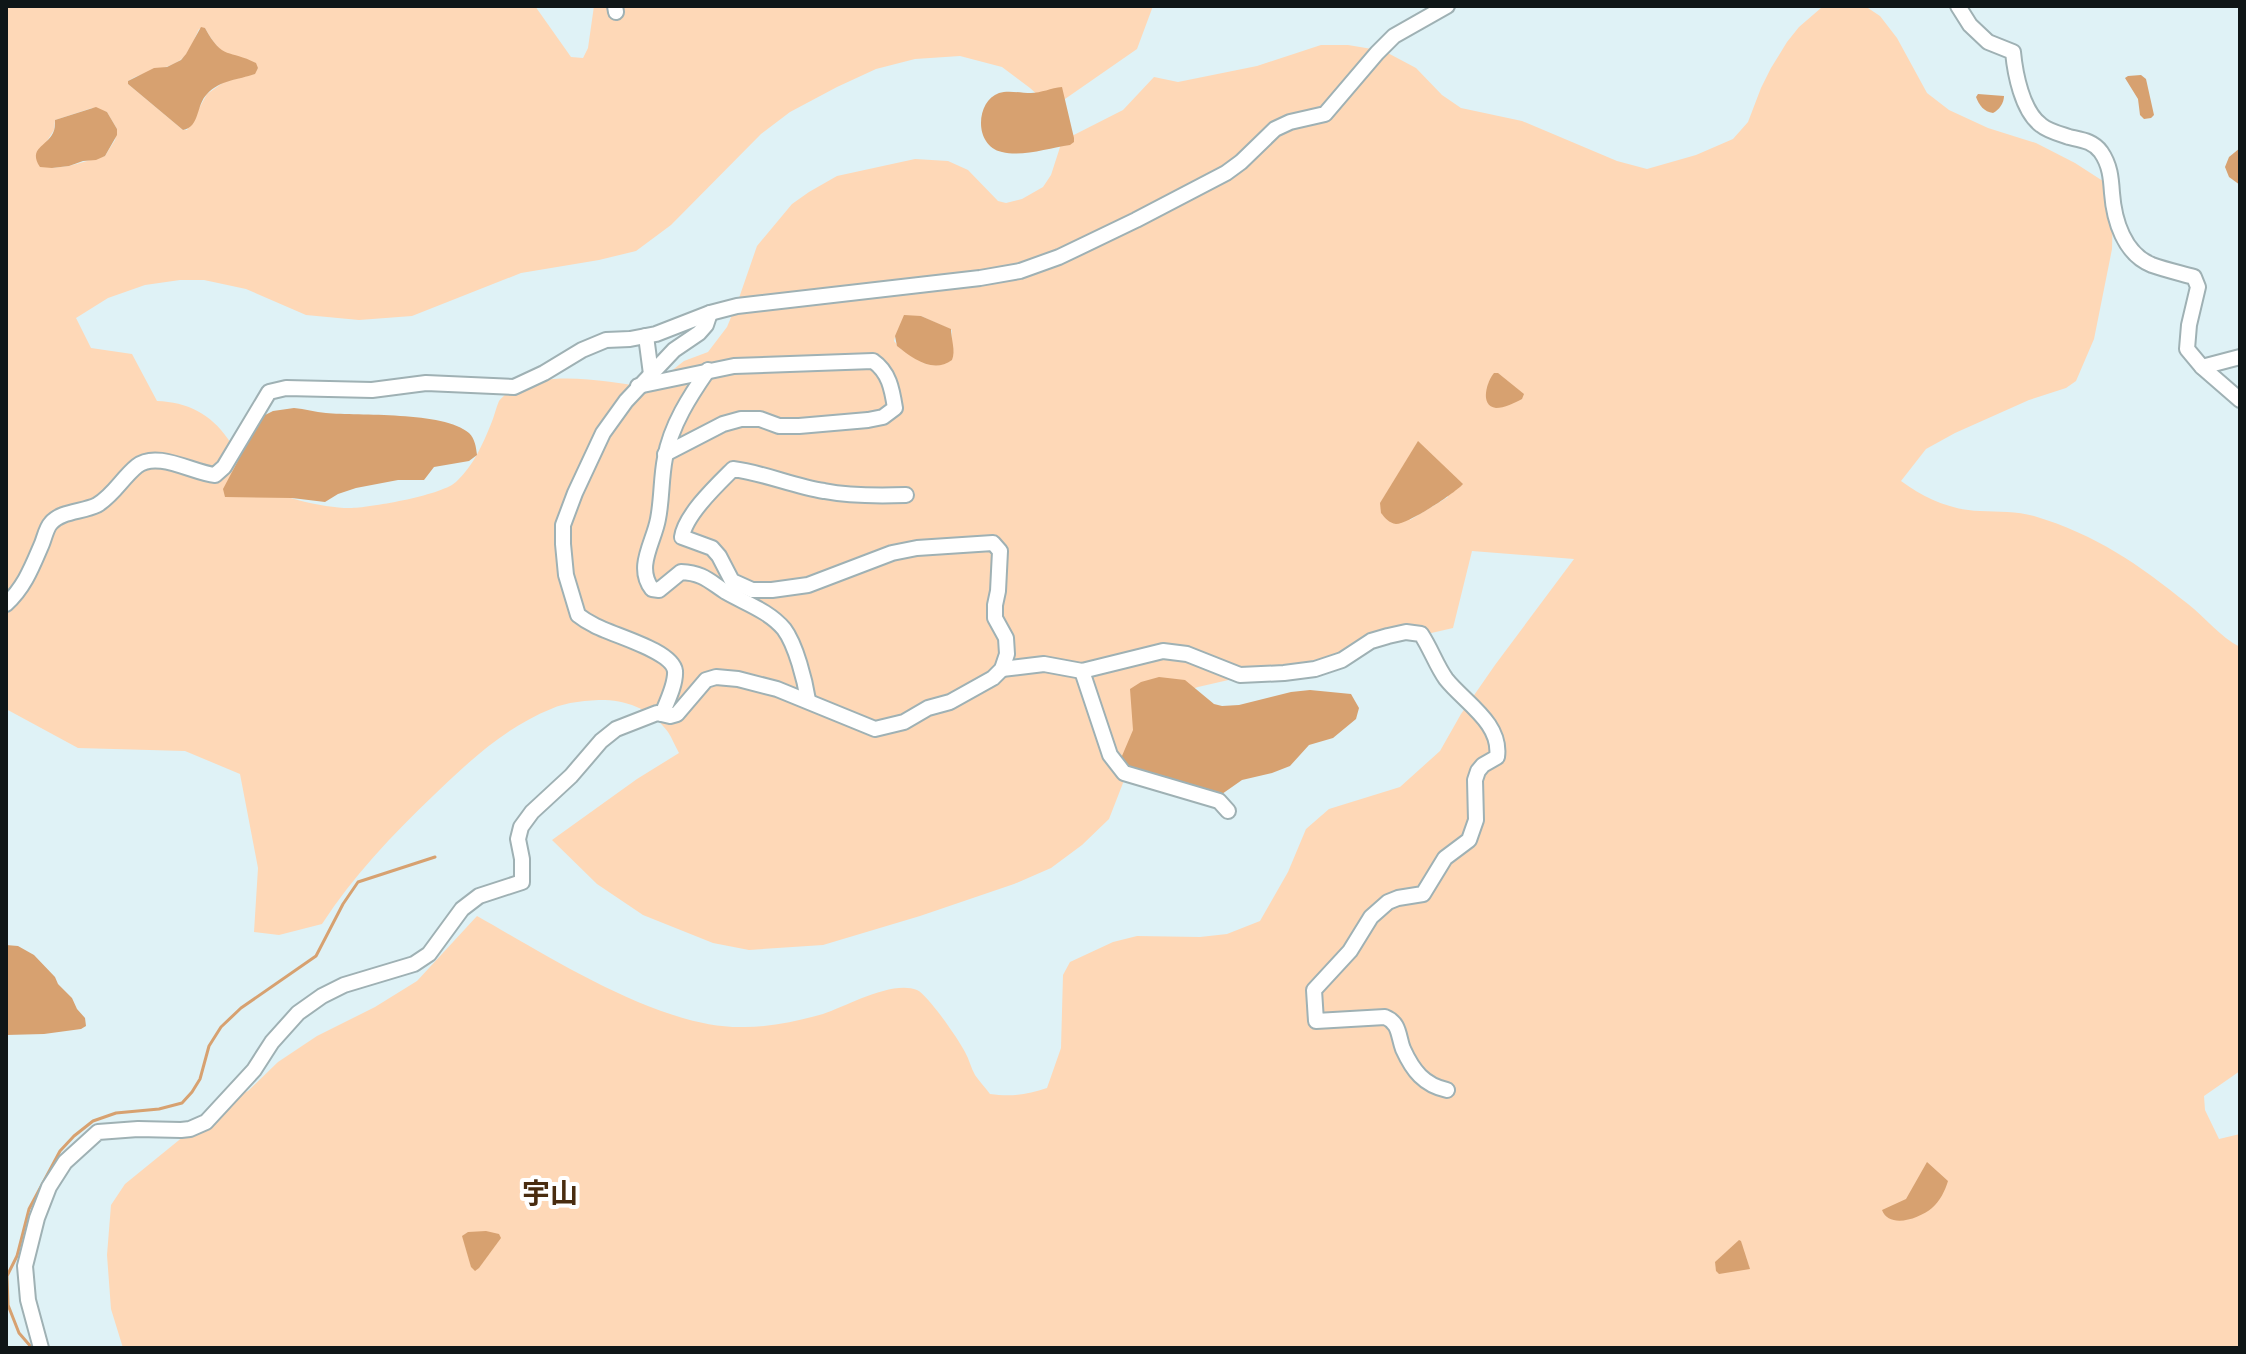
<svg xmlns="http://www.w3.org/2000/svg" width="2246" height="1354" font-family="'Archivo Narrow','Noto Sans JP',sans-serif">
<style>
.green{fill:#fed8b7;fill-rule:evenodd}
.water{fill:#d7a170}
.lines{fill:none;stroke-linecap:round;stroke-linejoin:round}
.stream{stroke:#d7a170;stroke-width:3}
.minor-casing{stroke:#9fb1b4;stroke-width:18}
.minor{stroke:#fff;stroke-width:14}
.labels{text-anchor:middle;stroke-width:8;stroke-linejoin:round;paint-order:stroke}
.quarter-label{font-size:28px;font-weight:bold;fill:#492c0f;stroke:#fff}
</style>
<rect width="100%" height="100%" fill="#dff2f6"/>
<!-- green -->
<path class="green" d="M6,6H535L571,57L583,58L588,48L594,6H1153L1137,49L1052,108L1030,88L1002,67L960,56L915,59L876,69L837,87L790,112L761,134L671,225L636,251L599,260L521,273L412,316L359,320L306,315L246,289L204,280H180L145,285L108,298L76,318L91,348L132,354L157,401C187,402 211,414 228,439C238,452 244,468 255,480C272,497 328,509 352,508C373,507 444,495 457,481C473,466 483,444 491,424C494,417 496,408 499,401C503,396 512,389 518,387C558,370 609,383 651,387L684,361L708,352L727,327L739,298L757,246L792,204L809,192L837,176L915,159L948,161L968,170L998,201L1006,203L1022,199L1043,187L1051,175L1062,141L1123,110L1154,77L1178,82L1257,66L1321,45H1348L1384,51L1416,68L1442,95L1461,108L1522,121L1617,161L1647,169L1696,155L1733,139L1748,122L1761,88L1771,68L1787,42L1799,27L1821,8L1831,6H1865L1880,16L1897,38L1927,93L1949,110L1988,128L2036,143L2075,163L2106,183L2113,210L2112,249L2094,339L2076,381L2066,388L2029,400L1955,433L1926,449L1901,481C1924,498 1950,510 1980,511C1999,512 2016,511 2034,516C2097,535 2138,564 2188,604C2205,617 2221,638 2240,647V1071L2204,1096L2205,1110L2219,1139L2240,1134V1348H123L111,1309L107,1255L111,1205L125,1184L232,1097L248,1091L278,1062L317,1036L375,1007L417,981L477,916C550,957 662,1030 745,1027C772,1027 798,1021 823,1014C847,1006 892,980 917,990C928,995 959,1040 965,1052C969,1059 971,1068 975,1075C979,1081 985,1087 990,1094C1010,1097 1027,1095 1047,1088L1061,1048L1063,975L1070,962L1113,942L1137,936L1200,937L1227,934L1260,921L1288,872L1306,829L1329,809L1400,787L1440,751L1461,714L1495,665L1574,559L1472,551L1453,628L1198,687L1161,700L1134,730L1123,783L1109,819L1082,845L1051,868L1014,884L920,916L823,945L749,950L713,943L643,915L597,884L552,840L637,779L679,753C675,746 672,738 668,732C653,711 630,701 605,700C588,700 566,702 551,709C506,727 468,762 434,795C392,835 354,875 322,924L279,935L254,932L258,868L240,774L185,751L78,748L6,709ZM205,28C211,38 216,48 227,54C239,60 248,58 258,68L254,74L224,82L207,94L187,130H183L128,84V81C146,69 174,71 187,53C192,46 195,37 199,29ZM92,108L107,112L117,129L115,140L105,156L69,166L52,168L47,141L54,130L55,120ZM921,316L952,330L951,341L926,364L901,349L894,341L895,337L903,321ZM1417,442L1448,497L1410,520Z"/>
<!-- water -->
<g class="water">
<path d="M201,27L205,28C223,61 229,49 256,63L258,68L255,74C238,80 220,80 207,94C196,105 200,127 183,130L128,84V81L154,68L167,67L181,60L186,54Z"/>
<path d="M2141,75L2146,79L2154,115L2151,118L2144,119L2140,115L2138,99L2125,78L2128,76Z"/>
<path d="M1062,87L1074,138V142L1070,145C1049,148 1023,157 1002,152C973,145 976,101 999,93C1008,90 1021,93 1031,93C1041,93 1051,88 1062,87Z"/>
<path d="M1978,94L2004,96C2004,103 1999,110 1993,113C1984,112 1979,105 1976,97Z"/>
<path d="M96,107L107,112L117,129V135L105,156L96,160L83,161L69,166L52,168L40,167C28,148 46,147 53,133C55,129 55,125 55,120Z"/>
<path d="M2240,148V185L2229,177L2225,167L2229,157Z"/>
<path d="M904,315L921,316L951,329C951,339 956,351 952,360C933,374 912,358 897,346L895,336Z"/>
<path d="M1494,373H1498L1524,394L1522,399C1515,403 1504,408 1496,408C1479,406 1487,381 1494,373Z"/>
<path d="M294,408C305,409 315,412 326,413C358,416 444,411 469,433C475,439 476,447 477,455L469,461L434,467L424,480H398L356,488L338,494L325,502L292,498L225,497L223,489L261,417L273,411Z"/>
<path d="M1418,441L1463,484C1455,493 1408,524 1396,524C1389,523 1385,518 1381,513L1380,503Z"/>
<path d="M1159,677L1185,680L1214,704L1222,706L1239,705L1291,692L1310,690L1351,694L1359,708L1356,719L1333,738L1309,745L1290,766L1272,773L1242,780L1222,794L1139,773L1119,763L1133,730L1130,689L1141,682Z"/>
<path d="M6,945L18,946L34,955L55,977L58,984L72,998L77,1009L85,1018L86,1026L81,1029L44,1034L6,1035Z"/>
<path d="M1927,1162L1948,1181C1945,1191 1940,1201 1932,1208C1919,1219 1889,1229 1882,1210L1906,1199Z"/>
<path d="M486,1231L499,1234L501,1238L479,1268L475,1271L471,1267L462,1236L468,1232Z"/>
<path d="M1739,1240L1741,1241L1750,1269L1719,1274L1716,1271L1715,1262Z"/>
</g>
<g class="lines">
<!-- stream -->
<path class="stream" d="M32,1348L19,1333L8,1305L7,1276L17,1256L29,1209L60,1151L74,1136L93,1121L116,1113L159,1109L182,1103L192,1092L200,1079L209,1046L221,1027L241,1008L316,956L343,904L358,882L435,857"/>
<!-- minor casing -->
<g class="minor-casing">
<g id="minor">
<path d="M615,6L616,12"/>
<path d="M1958,6L1970,25L1988,42L2013,52C2015,73 2022,111 2041,125C2048,131 2060,134 2069,137C2082,140 2093,141 2101,152C2110,165 2111,178 2112,193C2114,220 2124,254 2152,265C2166,270 2180,273 2194,277L2198,287L2189,325L2187,349L2202,367L2240,400"/>
<path d="M646,336L651,374"/>
<path d="M2202,367L2240,357"/>
<path d="M708,370C690,396 671,425 665,458C661,478 662,499 658,519C654,542 635,567 652,589L659,590L681,572C703,573 709,581 726,592C745,603 769,611 784,629C796,645 805,681 808,700"/>
<path d="M638,386L734,366L873,361C889,372 892,389 895,408L883,417L868,420L799,426H779L760,419H741L723,424L665,454"/>
<path d="M6,604C24,588 32,567 41,546C44,540 46,528 51,523C61,511 83,512 97,505C114,495 122,478 137,466C157,450 193,473 215,475L224,467L269,392L286,388L372,390L426,383L514,387L544,373L582,350L606,340L630,339L656,334L710,313L737,306L980,278L1020,271L1059,257L1136,220L1226,173L1241,162L1275,129L1290,122L1325,114L1377,53L1394,36L1447,6"/>
<path d="M1002,669L1044,664L1082,671L1163,651L1187,654L1240,675L1284,673L1315,669L1342,660L1371,641L1388,636L1406,632L1421,634C1431,649 1436,665 1446,679C1464,702 1502,723 1497,757L1483,765L1478,771L1475,780L1476,820L1469,840L1445,858L1423,894L1398,898L1388,902L1371,917L1350,951L1314,990L1316,1021L1385,1017C1400,1023 1398,1036 1403,1049C1413,1071 1424,1085 1447,1090"/>
<path d="M1082,671L1110,755L1124,773L1219,801L1228,811"/>
<path d="M662,714C667,702 676,684 675,671C672,650 611,635 594,625C588,622 583,619 578,615L566,575L563,544V525L575,493L603,433L626,401L674,350L699,333L706,325L710,313"/>
<path d="M41,1348L28,1300L25,1266L37,1218L49,1187L65,1162L98,1132L138,1129L181,1130L190,1129L206,1122L254,1070L272,1042L298,1013L322,996L344,985L414,964L429,954L462,909L479,896L522,882V859L518,839L521,827L532,812L571,776L601,741L616,729L657,713L670,716L677,714L706,680L716,677L738,679L777,689L875,729L904,722L928,708L950,702L993,678L1002,669L1007,654L1006,638L995,618V605L998,591L1000,551L993,543L917,548L892,553L808,585L772,590H752L732,581L719,556L712,548L682,537C685,515 717,485 733,469C764,473 793,486 824,491C850,496 879,496 906,495"/>
</g>
</g>
<!-- minor -->
<use href="#minor" class="minor"/>
</g>
<g class="labels">
<!-- quarter labels -->
<g class="quarter-label">
<text x="550" y="1203">宇山</text>
</g>
</g>
<!-- border -->
<rect width="2246" height="1354" fill="none" stroke="#0f1617" stroke-width="16"/>
</svg>
